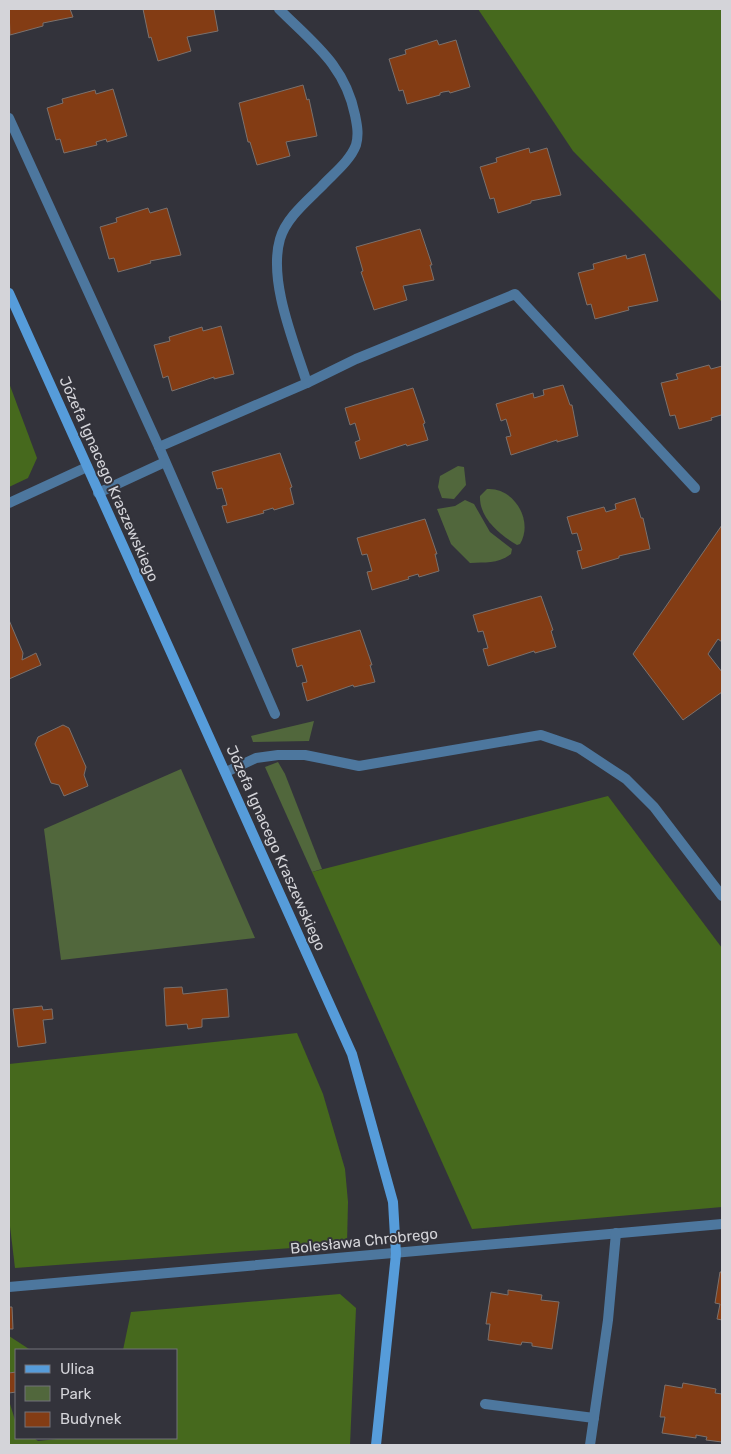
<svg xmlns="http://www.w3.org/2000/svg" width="731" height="1454" font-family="Rubik,sans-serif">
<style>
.green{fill:#51673c}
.forest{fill:#46691d}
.building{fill:#833c14;stroke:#7b716d}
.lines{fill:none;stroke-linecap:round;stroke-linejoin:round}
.lane{stroke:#4d779e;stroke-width:10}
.street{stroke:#4d779e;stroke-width:10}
.secondary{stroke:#569cda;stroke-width:10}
.labels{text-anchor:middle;stroke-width:4;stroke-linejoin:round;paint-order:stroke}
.street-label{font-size:15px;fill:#d4d4d9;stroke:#33333b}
</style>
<rect width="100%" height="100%" fill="#33333b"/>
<!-- green -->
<g class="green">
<path d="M458,466L464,467L466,485L454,499L442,498L438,487L440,476Z"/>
<path d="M487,489C514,487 534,521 520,544L517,545C500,535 479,518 480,496Z"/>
<path d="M465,500L474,504L490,532L512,549L511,554C498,564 485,562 470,563L451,544L437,509L455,506Z"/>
<path d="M314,721L309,741L253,742L251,736Z"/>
<path d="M278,762L285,774L322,869L312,872L265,767Z"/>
<path d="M181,769L255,938L61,960L44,829Z"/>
</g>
<!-- forest -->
<g class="forest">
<path d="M478,9H722V302L573,151Z"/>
<path d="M9,383L37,458L28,478L9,487Z"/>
<path d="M608,796L722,948V1207L472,1229L312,872Z"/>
<path d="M297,1033L323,1094L345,1169L348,1202L347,1244L15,1268L9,1218V1064Z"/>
<path d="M340,1294L356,1308L350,1445H9V1401L16,1423V1438H34L38,1441L66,1438H176V1350H123L131,1312Z"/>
<path d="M9,1336L29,1349L16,1350V1370L9,1382Z"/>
</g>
<!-- building -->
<g class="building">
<path d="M9,9H70L73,17L43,23V26L10,35Z"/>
<path d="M143,9H214L218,31L187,37L191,51L158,61L151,37L149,38Z"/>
<path d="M437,40L439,45L456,40L470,87L450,93L449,91L443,92L440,93V95L407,104L403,90L399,91L389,59L406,54L405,50Z"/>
<path d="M303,85L307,100L309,99L317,136L286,142L290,156L257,165L250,142H248L239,103Z"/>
<path d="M113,89L127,136L107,142L106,139L96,142L97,145L64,153L60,139L56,140L47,108L63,103L62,99L95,90L96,94Z"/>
<path d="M529,148L530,153L547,148L561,195L531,201V203L498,213L494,198L490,199L480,167L497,162L496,158Z"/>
<path d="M148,208L150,213L167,208L181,255L150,261L151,263L118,272L114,258L109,259L100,227L117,222L116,218Z"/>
<path d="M420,229L432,265H430L434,280L403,286L407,300L374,310L361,272L363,271L356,247Z"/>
<path d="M645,254L658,301L628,307L629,310L595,319L591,304L587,305L578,273L594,269L593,264L626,255L627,259Z"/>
<path d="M221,326L234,374L214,379V377L172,391L168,376L163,378L154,345L170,341L169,337L202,327L203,331Z"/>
<path d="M709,365L711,369L722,366V417L721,415L711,418L712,420L679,429L675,415L670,416L661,383L678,379L676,374Z"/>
<path d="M563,385L570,405H572L578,436L557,442V440L511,455L506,437L511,436L506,419L501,421L496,404L533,393L534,398L544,395L543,390Z"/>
<path d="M413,388L425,423L423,424L428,440L407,446L406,444L360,459L355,442L360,440L355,423L350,425L345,408Z"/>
<path d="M280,453L292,487L290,488L294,504L274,510L273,508L263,511L264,513L227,523L222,506L227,505L222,488L217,489L212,472Z"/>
<path d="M635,498L641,518H643L650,549L623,555L619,556V558L582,569L577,551L582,550L577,533L572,534L567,517L604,507L606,512L616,509L615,504Z"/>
<path d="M425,519L437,554H435L439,571L419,577L418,574L408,577L409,579L372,590L367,572L372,571L367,554L362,555L357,538Z"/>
<path d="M722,525V642L718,639L708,654L722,672V692L683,720L633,654Z"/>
<path d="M541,596L553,630L551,631L556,647L535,653L534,651L488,666L483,649L488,648L483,631L478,632L473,615Z"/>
<path d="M9,620L23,653L22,660L36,653L41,665L9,679Z"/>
<path d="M360,630L372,665H370L375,682L354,687L353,685L307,701L302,683L307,682L302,665L297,667L292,649Z"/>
<path d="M63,725L69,728L86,767L84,775L88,786L64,796L59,785L51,783L35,744L38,737Z"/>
<path d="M182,987L183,994L227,989L229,1017L202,1019V1027L188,1029L187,1024L166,1026L164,988Z"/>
<path d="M42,1006L43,1010L52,1009L53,1019L43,1020L46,1043L18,1047L13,1009Z"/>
<path d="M720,1272H722V1320L717,1319L720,1304L715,1303Z"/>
<path d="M508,1290L542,1295L541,1300L559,1302L552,1349L532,1346V1343L522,1342L521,1345L488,1340L490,1324H486L491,1292L508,1295Z"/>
<path d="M9,1307H12L13,1329H9Z"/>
<path d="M16,1372V1392L9,1393V1373Z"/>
<path d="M683,1383L716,1389L715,1393L722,1394V1442L706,1440L707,1437L696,1435V1438L662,1433L665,1417H660L665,1385L682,1388Z"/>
</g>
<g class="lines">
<!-- lane -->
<g class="lane">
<path d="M279,9C313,43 345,65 355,115C357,125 359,134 356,145C350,161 333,174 322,186C307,201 286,218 280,239C268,281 294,342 307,383"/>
<path d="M9,118L159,447L275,714"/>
<path d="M159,447L307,383L356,359L515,294L695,488"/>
<path d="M98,493L165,462"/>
<path d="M226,772L256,758L278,755H305L359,766L541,735L579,748L626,779L654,807L722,896"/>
</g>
<!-- street -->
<g class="street">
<path d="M9,503L87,467"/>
<path d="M9,1287L722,1224"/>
<path d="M485,1404L594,1418"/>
<path d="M590,1445L608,1320L616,1233"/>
</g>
<!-- secondary -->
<path class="secondary" d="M9,293L352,1054L393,1202L396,1254L376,1445"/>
</g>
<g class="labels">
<!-- street labels -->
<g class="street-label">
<text transform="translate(109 479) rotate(66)" y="5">Józefa Ignacego Kraszewskiego</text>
<text transform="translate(276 848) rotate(66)" y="5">Józefa Ignacego Kraszewskiego</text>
<text transform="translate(364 1241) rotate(-6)" y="5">Bolesława Chrobrego</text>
</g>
</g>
<!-- border -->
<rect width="731" height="1454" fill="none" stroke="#d4d4d9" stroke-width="20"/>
<!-- legend -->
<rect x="15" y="1349" width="162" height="90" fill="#33333b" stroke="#73737a"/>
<rect x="25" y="1365" width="25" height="8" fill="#569cda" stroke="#73737a"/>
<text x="60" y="1374" font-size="15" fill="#d4d4d9">Ulica</text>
<rect x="25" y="1386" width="25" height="15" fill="#51673c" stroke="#73737a"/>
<text x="60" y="1399" font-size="15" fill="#d4d4d9">Park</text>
<rect x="25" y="1412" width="25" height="15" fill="#833c14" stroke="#73737a"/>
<text x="60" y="1424" font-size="15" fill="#d4d4d9">Budynek</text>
</svg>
